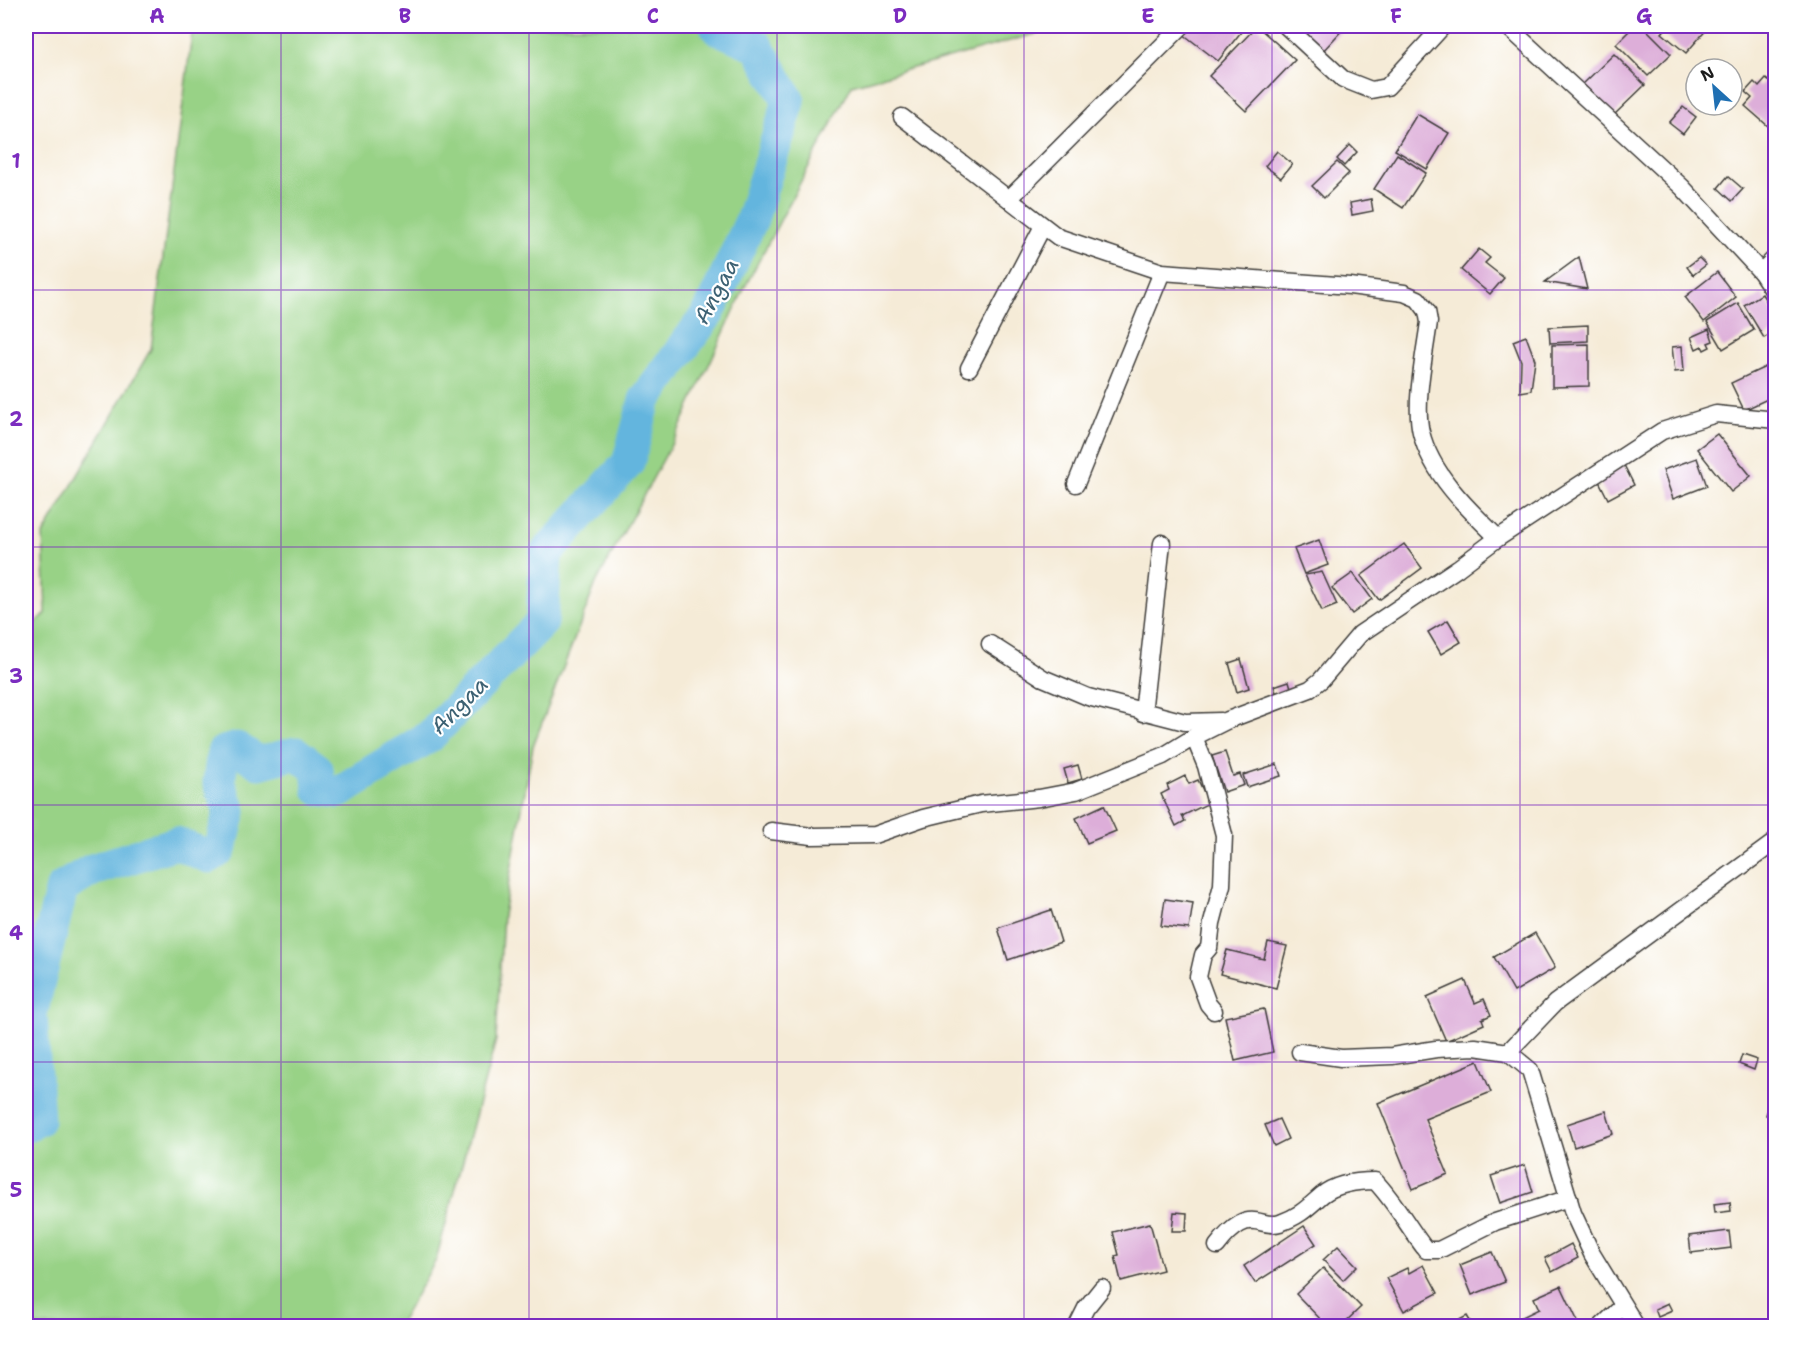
<svg xmlns="http://www.w3.org/2000/svg" width="1801" height="1352" font-family="'Shantell Sans',sans-serif">
<style>
.green{fill:#98d286;stroke:#5a7751;stroke-width:1.5}
.lines{fill:none;stroke-linecap:round;stroke-linejoin:round}
.river{stroke:#63b5de;stroke-width:33}
.building{fill:#ddaed9}
.minor-casing{stroke:#3d3b38;stroke-width:19}
.minor{stroke:#fff;stroke-width:16}
.grid{fill:none;stroke:#7b2cbf;stroke-width:1.5;stroke-opacity:0.55}
.labels{text-anchor:middle;stroke-width:4.5;stroke-linejoin:round;paint-order:stroke}
.water-label{font-size:22px;font-style:italic;fill:#3c6173;stroke:#fff}
.neatline{fill:none;stroke:#7b2cbf;stroke-width:2}
.grid-label{font-size:20px;text-anchor:middle;font-weight:bold;fill:#7b2cbf}
</style>
<rect width="100%" height="100%" fill="#fff"/>
<filter id="ink" filterUnits="userSpaceOnUse"><feTurbulence type="fractalNoise" baseFrequency=".0167" numOctaves="2"/><feDisplacementMap in="SourceGraphic" scale="12" xChannelSelector="R" yChannelSelector="G"/><feConvolveMatrix kernelMatrix="1 2 1 2 8 2 1 2 1" color-interpolation-filters="sRGB"/></filter>
<filter id="wash" filterUnits="userSpaceOnUse"><feTurbulence type="fractalNoise" baseFrequency=".008" numOctaves="4" result="noise"/><feDisplacementMap in="SourceGraphic" scale="24" xChannelSelector="R" yChannelSelector="G"/><feGaussianBlur stdDeviation="1.35" result="paint"/><feColorMatrix in="noise" values="0 0 0 0 0 0 0 0 0 0 0 0 0 0 0 0 0 1.4 0 .05"/><feComposite in="paint" operator="in"/></filter>
<g filter="url(#wash)">
<rect width="100%" height="100%" fill="#f5ebd7"/>
<!-- green -->
<path class="green" d="M193,26H1054L1046,31L852,85L745,287L677,434L596,583L533,746L503,915L496,1040L436,1260L398,1326H26V629L46,614L43,535L151,349Z"/>
<g class="lines">
<!-- river -->
<path class="river" d="M26,1126L38,1120L31,1014L62,888L92,870L176,843L209,857L220,850L230,811L219,782L223,752L237,748L259,763L296,753L317,769L319,789L339,792L430,736L542,622L546,553L628,463L645,400L709,312L752,219L789,101L757,46L721,30L716,26"/>
</g>
<g id="blocks">
<!-- building -->
<g class="building">
<path d="M1190,26H1243L1245,27L1218,61L1183,34Z"/>
<path d="M1257,26L1295,60L1246,111L1209,76Z"/>
<path d="M1293,26H1346L1322,52Z"/>
<path d="M1634,26H1643L1671,54L1648,76L1616,44Z"/>
<path d="M1668,26H1707L1709,27L1686,53L1662,33Z"/>
<path d="M1614,54L1645,85L1613,116L1583,84Z"/>
<path d="M1766,79L1776,87V133L1745,106L1752,98L1745,92L1754,82L1759,87Z"/>
<path d="M1683,107L1696,117L1683,134L1669,123Z"/>
<path d="M1417,114L1449,133L1427,169L1395,150Z"/>
<path d="M1350,145L1357,152L1344,166L1337,159Z"/>
<path d="M1277,151L1292,164L1281,178L1265,166Z"/>
<path d="M1397,154L1426,173L1403,208L1374,189Z"/>
<path d="M1337,162L1349,173L1324,198L1312,186Z"/>
<path d="M1728,176L1743,189L1732,201L1718,188Z"/>
<path d="M1371,199L1373,211L1352,215L1350,203Z"/>
<path d="M1479,249L1490,258L1485,263L1504,278L1490,294L1461,270Z"/>
<path d="M1579,257L1587,289L1545,282Z"/>
<path d="M1699,258L1706,265L1693,275L1687,267Z"/>
<path d="M1717,272L1736,297L1704,322L1685,297Z"/>
<path d="M1762,294L1776,317V331L1764,338L1744,305Z"/>
<path d="M1738,303L1754,330L1723,349L1707,322Z"/>
<path d="M1588,325V341L1550,343L1549,327Z"/>
<path d="M1709,329L1713,341L1708,343L1710,347L1704,350L1702,346L1696,349L1691,337Z"/>
<path d="M1526,336L1535,360L1531,390L1520,392L1521,361L1513,341Z"/>
<path d="M1589,344V386L1552,387V345Z"/>
<path d="M1682,346L1684,371L1675,372L1672,347Z"/>
<path d="M1776,362V395L1744,410L1731,383Z"/>
<path d="M1717,434L1751,476L1731,492L1697,449Z"/>
<path d="M1697,458L1707,486L1673,499L1663,470Z"/>
<path d="M1624,465L1634,485L1608,499L1598,479Z"/>
<path d="M1319,540L1328,565L1304,574L1294,549Z"/>
<path d="M1404,544L1422,568L1379,600L1361,576Z"/>
<path d="M1322,572L1337,605L1322,611L1305,575Z"/>
<path d="M1353,573L1372,599L1352,614L1332,588Z"/>
<path d="M1448,620L1461,642L1441,654L1428,632Z"/>
<path d="M1241,659L1249,688L1237,692L1229,663Z"/>
<path d="M1289,681L1292,691L1277,696L1274,686Z"/>
<path d="M1225,752L1233,776L1240,774L1244,785L1224,792L1212,756Z"/>
<path d="M1277,764L1281,776L1247,787L1243,775Z"/>
<path d="M1078,765L1082,779L1068,783L1064,769Z"/>
<path d="M1185,776L1189,784L1198,780L1209,803L1182,816L1185,821L1176,826L1161,794L1169,790L1167,785Z"/>
<path d="M1104,805L1116,831L1087,843L1076,818Z"/>
<path d="M1165,899L1193,903L1189,929L1161,926Z"/>
<path d="M1051,910L1061,942L1008,960L998,928Z"/>
<path d="M1535,933L1555,968L1514,992L1494,957Z"/>
<path d="M1268,942L1287,946L1276,988L1220,974L1227,950L1264,959Z"/>
<path d="M1465,980L1475,1003L1484,999L1491,1015L1482,1019L1484,1024L1446,1041L1427,997Z"/>
<path d="M1264,1009L1273,1052L1235,1061L1225,1017Z"/>
<path d="M1742,1055L1757,1060L1754,1070L1739,1064Z"/>
<path d="M1478,1061L1491,1092L1425,1119L1448,1174L1413,1189L1378,1103Z"/>
<path d="M1775,1086H1776V1118L1766,1115Z"/>
<path d="M1606,1111L1613,1134L1574,1147L1567,1124Z"/>
<path d="M1279,1119L1288,1139L1274,1146L1265,1125Z"/>
<path d="M1525,1165L1533,1192L1500,1203L1491,1176Z"/>
<path d="M1730,1202L1731,1211L1715,1213L1714,1204Z"/>
<path d="M1174,1212L1187,1213L1186,1231H1172Z"/>
<path d="M1150,1223L1163,1270L1121,1281L1115,1256L1119,1255L1113,1232Z"/>
<path d="M1304,1226L1316,1244L1255,1283L1244,1266Z"/>
<path d="M1729,1231L1731,1248L1691,1253L1689,1236Z"/>
<path d="M1571,1244L1578,1258L1552,1272L1545,1258Z"/>
<path d="M1338,1246L1357,1266L1343,1280L1323,1260Z"/>
<path d="M1492,1252L1505,1282L1472,1295L1460,1265Z"/>
<path d="M1423,1265L1438,1293L1404,1311L1386,1278L1407,1268L1409,1273Z"/>
<path d="M1323,1268L1361,1307L1341,1326H1327L1296,1294Z"/>
<path d="M1561,1286L1580,1326H1524L1520,1318L1539,1309L1534,1298Z"/>
<path d="M1668,1303L1672,1311L1658,1317L1655,1309Z"/>
<path d="M1467,1316L1473,1326H1448Z"/>
</g>
</g>
</g>
<g filter="url(#ink)">
<use href="#blocks" fill-opacity="0" stroke="#3d3b38" stroke-width="1.5"/>
<g class="lines">
<!-- minor casing -->
<g class="minor-casing">
<g id="minor">
<path d="M1286,26L1343,79L1371,90L1387,87L1443,26"/>
<path d="M1507,26L1682,187L1761,272L1776,295"/>
<path d="M902,117L1058,237L1162,272L1350,286L1404,293L1418,299L1427,311L1429,322C1425,352 1414,403 1421,432C1431,474 1468,509 1498,538"/>
<path d="M1009,199L1182,26"/>
<path d="M1761,272L1776,257"/>
<path d="M969,368L1043,226"/>
<path d="M1076,484L1162,272"/>
<path d="M990,644L1043,678L1088,697L1185,722L1221,721"/>
<path d="M1143,713L1162,543"/>
<path d="M1194,737L1206,766L1224,835L1222,885L1212,923L1209,948L1203,955L1198,977L1208,1004L1214,1011"/>
<path d="M771,831L812,836L874,835L923,818L981,804L1039,798L1076,791L1163,756L1194,737L1228,720L1310,689L1321,680L1360,634L1458,568L1498,538L1662,431L1716,414L1776,420"/>
<path d="M1300,1052L1341,1058L1392,1056L1436,1049L1475,1047L1508,1052L1530,1070L1573,1213L1592,1254L1636,1326"/>
<path d="M1508,1052L1555,1003L1776,841"/>
<path d="M1217,1246C1223,1238 1231,1229 1240,1224C1256,1215 1265,1228 1280,1223C1300,1216 1307,1208 1322,1195C1335,1184 1358,1181 1375,1181C1396,1203 1408,1227 1426,1250H1439L1495,1222L1569,1198"/>
<path d="M1077,1326L1086,1308L1102,1288"/>
<path d="M1602,1326L1623,1306"/>
</g>
</g>
<!-- minor -->
<use href="#minor" class="minor"/>
</g>
</g>
<!-- grid -->
<path class="grid" d="M281,26V1326M529,26V1326M777,26V1326M1024,26V1326M1272,26V1326M1520,26V1326M26,290H1776M26,547H1776M26,805H1776M26,1062H1776"/>
<g class="labels">
<!-- water labels -->
<g class="water-label">
<text transform="translate(716 291) rotate(-62)" y="8">Angaa</text>
<text transform="translate(459 705) rotate(-45)" y="8">Angaa</text>
</g>
</g>
<!-- margin -->
<rect width="1801" height="1352" fill="none" stroke="#fff" stroke-width="66"/>
<!-- north arrow -->
<g transform="translate(1714 87) rotate(333)"><circle r="28" fill="#ffffff" stroke="#a4a4a4" stroke-width="1.5"/>
<path d="M0-4.5L10 22L0 15L-10 22Z" fill="#1f6fb2"/>
<text y="-9" font-size="16" font-weight="bold" text-anchor="middle" fill="#1c1c1c">N</text>
</g>
<rect x="33" y="33" width="1735" height="1286" class="neatline"/>
<g class="grid-label">
<text x="157" y="23">A</text>
<text x="405" y="23">B</text>
<text x="653" y="23">C</text>
<text x="900" y="23">D</text>
<text x="1148" y="23">E</text>
<text x="1396" y="23">F</text>
<text x="1644" y="23">G</text>
<text x="16" y="168">1</text>
<text x="16" y="426">2</text>
<text x="16" y="683">3</text>
<text x="16" y="940">4</text>
<text x="16" y="1197">5</text>
</g>
</svg>
